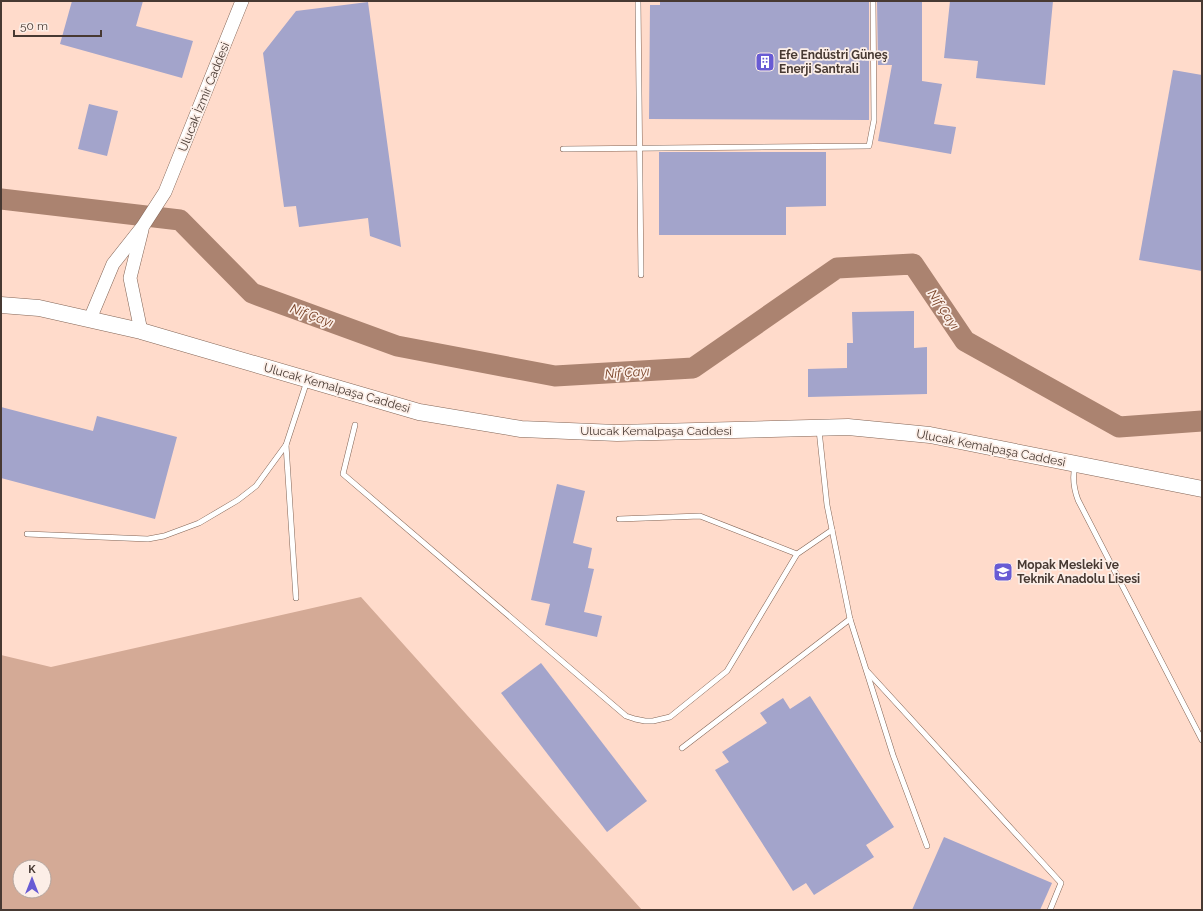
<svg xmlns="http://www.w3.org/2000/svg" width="1203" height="911" font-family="Raleway,sans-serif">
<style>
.forest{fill:#d4aa96;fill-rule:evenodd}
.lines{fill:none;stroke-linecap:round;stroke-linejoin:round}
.river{stroke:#ab8370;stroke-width:21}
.building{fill:#a3a4cb}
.service-casing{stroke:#836556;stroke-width:6}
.tertiary-casing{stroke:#836556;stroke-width:14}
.primary-casing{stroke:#836556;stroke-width:17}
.service{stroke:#fff;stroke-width:5}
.tertiary{stroke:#fff;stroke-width:13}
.primary{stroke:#fff;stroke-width:16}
.labels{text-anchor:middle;stroke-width:3.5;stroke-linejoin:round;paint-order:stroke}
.poi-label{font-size:12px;font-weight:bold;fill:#473932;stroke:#fceee7;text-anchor:start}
.street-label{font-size:12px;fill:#473932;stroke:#fceee7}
.water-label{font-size:13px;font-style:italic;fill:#794226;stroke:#fceee7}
</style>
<rect width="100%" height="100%" fill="#ffdbcb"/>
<!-- forest -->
<path class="forest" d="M361,597L642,910H1V655L51,667ZM20,867H44V891H20Z"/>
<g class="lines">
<!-- river -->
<path class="river" d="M1,199L180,220L252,293L397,346L555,376L693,368L837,268L913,264L965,341L1119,427L1202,421"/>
</g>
<!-- building -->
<g class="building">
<path d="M72,1H143L136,26L193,41L182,78L60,44Z"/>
<path d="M660,1H869V120L649,119L650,5H660Z"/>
<path d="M877,1H922V81L942,84L934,124L956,127L951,154L878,141L892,65H878Z"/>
<path d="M950,1H1053L1045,85L976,78L978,61L944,58Z"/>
<path d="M368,2L394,193L401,247L370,236L368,218L299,227L296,206L284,207L263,53L296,11Z"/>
<path d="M1173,70L1202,75V271L1139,260Z"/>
<path d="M89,104L118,111L107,156L78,149Z"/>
<path d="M659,152H826V206L786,207V235H659Z"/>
<path d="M914,311V348L927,347V394L808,397V369L847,368V343H853L852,312Z"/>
<path d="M1,407L93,431L97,416L177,437L155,519L1,478Z"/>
<path d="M557,484L585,491L573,543L592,548L588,568L594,569L584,612L602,616L597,637L545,625L550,604L531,600Z"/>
<path d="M541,663L647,801L607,832L501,693Z"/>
<path d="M810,696L894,827L866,845L874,857L814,895L806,883L793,891L715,770L729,762L722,752L767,723L760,713L783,698L790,709Z"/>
<path d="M944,837L1052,883L1040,910H912Z"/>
</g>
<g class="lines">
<!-- service casing -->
<g class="service-casing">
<g id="service">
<path d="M638,1L641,275"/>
<path d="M563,149L869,146L874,120L873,1"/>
<path d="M355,425L343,474L626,716L635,719L645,721H653L670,717L727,671L797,554L832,530"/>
<path d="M819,430L827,505L850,619L893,755L927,846"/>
<path d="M1075,466C1072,478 1074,489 1078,500L1202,740"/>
<path d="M619,519L700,516L797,554"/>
<path d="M27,534L148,539L164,536L199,523L238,500L256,486L286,445"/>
<path d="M296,598L286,445L307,381"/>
<path d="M867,671L1061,883L1050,910"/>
<path d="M682,748L850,619"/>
</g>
</g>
<!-- tertiary casing -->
<g class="tertiary-casing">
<g id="tertiary">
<path d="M90,319L113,264L143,226L165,192L242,1"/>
<path d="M141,331L130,278L142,230"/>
</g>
</g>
<!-- primary casing -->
<g class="primary-casing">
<path id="primary" d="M1,305L39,308L141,331L419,412L521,429L617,433L848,427L930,435L1202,489"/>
</g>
<!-- service -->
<use href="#service" class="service"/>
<!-- tertiary -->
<use href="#tertiary" class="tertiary"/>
<!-- primary -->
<use href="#primary" class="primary"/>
</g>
<!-- icons -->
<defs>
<g id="building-square" transform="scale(1)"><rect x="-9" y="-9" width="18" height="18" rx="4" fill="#685bd4" stroke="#fceee7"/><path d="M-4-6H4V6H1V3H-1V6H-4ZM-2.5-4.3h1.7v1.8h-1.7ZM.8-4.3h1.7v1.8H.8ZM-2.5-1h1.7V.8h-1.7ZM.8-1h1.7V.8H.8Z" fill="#fff"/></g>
<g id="school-square" transform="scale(1)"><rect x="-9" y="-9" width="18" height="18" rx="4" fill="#685bd4" stroke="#fceee7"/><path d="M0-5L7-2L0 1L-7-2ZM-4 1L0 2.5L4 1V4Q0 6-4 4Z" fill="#fff"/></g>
</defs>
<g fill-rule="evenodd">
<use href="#building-square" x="765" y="62"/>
<use href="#school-square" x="1003" y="572"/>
</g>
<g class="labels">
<!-- poi labels -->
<g class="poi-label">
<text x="779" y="59">Efe Endüstri Güneş<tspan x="779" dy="14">Enerji Santrali</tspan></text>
<text x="1017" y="569">Mopak Mesleki ve<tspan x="1017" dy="14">Teknik Anadolu Lisesi</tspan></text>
</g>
<!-- street labels -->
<g class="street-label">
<text transform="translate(204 97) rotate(-68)" y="4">Ulucak İzmir Caddesi</text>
<text transform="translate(337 388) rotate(16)" y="4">Ulucak Kemalpaşa Caddesi</text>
<text x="656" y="435">Ulucak Kemalpaşa Caddesi</text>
<text transform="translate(991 448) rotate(11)" y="4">Ulucak Kemalpaşa Caddesi</text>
</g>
<!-- water labels -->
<g class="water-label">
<text transform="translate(944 309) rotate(56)" y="5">Nif Çayı</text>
<text transform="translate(312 315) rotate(20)" y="5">Nif Çayı</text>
<text transform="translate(627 372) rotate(-4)" y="5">Nif Çayı</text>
</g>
</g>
<!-- border -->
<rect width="1203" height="911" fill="none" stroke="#473932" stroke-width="4"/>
<!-- north arrow -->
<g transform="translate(32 879)"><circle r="19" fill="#fceee7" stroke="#b4a69f"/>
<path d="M0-3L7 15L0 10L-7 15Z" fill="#685bd4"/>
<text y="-6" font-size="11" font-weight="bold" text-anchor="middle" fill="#473932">K</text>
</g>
<!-- scale -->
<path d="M14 30v6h87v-6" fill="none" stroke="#473932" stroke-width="2"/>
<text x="20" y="30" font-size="12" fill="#473932" stroke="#fceee7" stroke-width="3" paint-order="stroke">50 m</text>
</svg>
